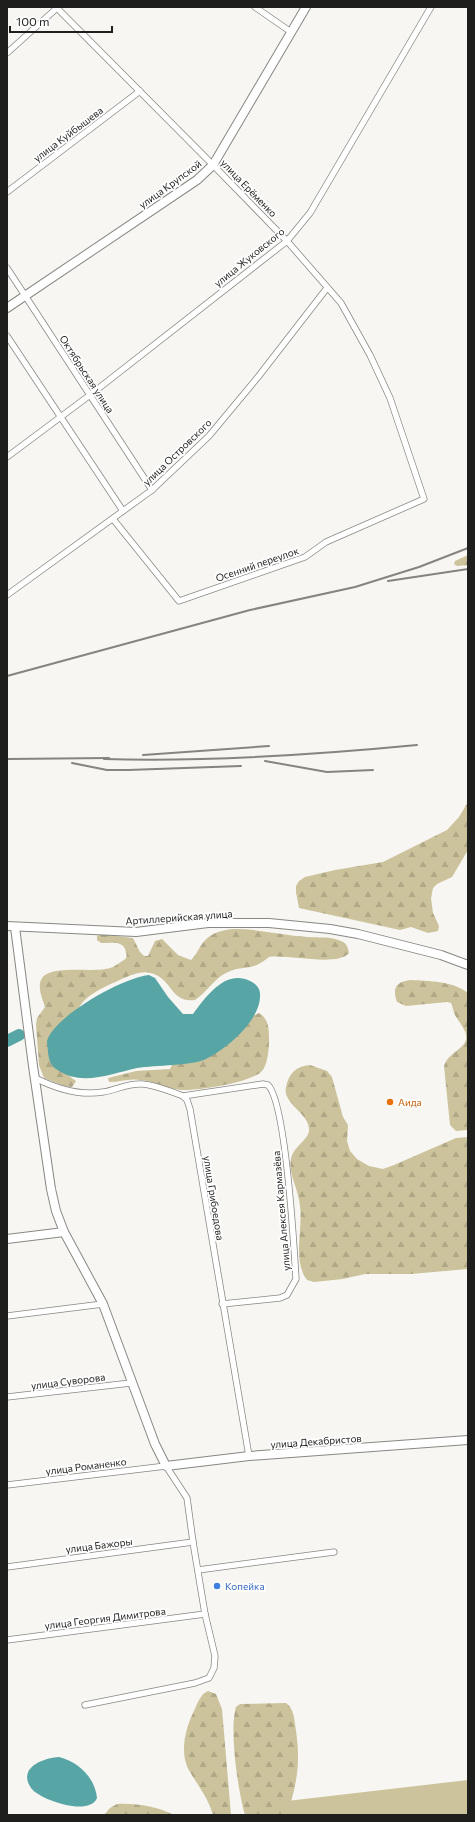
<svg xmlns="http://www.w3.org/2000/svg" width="475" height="1822" font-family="Commissioner,sans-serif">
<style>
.forest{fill:url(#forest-firs)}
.garden{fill:#ccc39c}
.water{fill:#58a5a5}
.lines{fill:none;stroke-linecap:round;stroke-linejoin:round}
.river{stroke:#58a5a5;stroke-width:12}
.street-casing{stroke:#888783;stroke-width:7}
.secondary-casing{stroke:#888783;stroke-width:10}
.street{stroke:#fff;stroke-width:5.5}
.secondary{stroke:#fff;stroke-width:8}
.rail{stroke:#858481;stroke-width:2}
.food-dot{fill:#e8710a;stroke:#fff;stroke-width:1.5}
.shop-dot{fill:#3f7fe0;stroke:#fff;stroke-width:1.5}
.labels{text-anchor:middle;stroke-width:3.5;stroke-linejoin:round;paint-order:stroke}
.street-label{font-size:10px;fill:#1e1e1c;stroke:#fff}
.food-label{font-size:10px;fill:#c56008;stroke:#fff;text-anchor:start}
.shop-label{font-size:10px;fill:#366cbe;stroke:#fff;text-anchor:start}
</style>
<defs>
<pattern id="forest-firs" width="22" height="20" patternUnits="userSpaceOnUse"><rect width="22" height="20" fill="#ccc39c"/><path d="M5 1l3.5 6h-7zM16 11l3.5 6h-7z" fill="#afa786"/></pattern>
</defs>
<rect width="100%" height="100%" fill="#f7f6f2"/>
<!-- forest -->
<g class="forest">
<path d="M468,555V565L457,566L454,564L455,561Z"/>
<path d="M468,802V850L452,877L437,884L433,888L431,898L433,913L439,926L438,931L428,933L411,927L400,930L299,908L296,892V886L299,881L305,877L335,870L383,862L447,830L459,817Z"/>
<path d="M234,929C259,929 282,935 307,937C318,938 331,936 341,941C347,943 348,948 349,953C338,967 287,954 269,957C250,973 243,964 226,973C215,978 206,993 195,1000C172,1003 172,982 156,975C145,969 134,974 124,978C111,984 98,989 87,998C71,1011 63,1049 58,1068L76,1081L72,1087L64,1086L44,1078L39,1065L36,1024L37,1018L45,1007C42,997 35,983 45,975C61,965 97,974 113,967C117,965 120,962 124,960C127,958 127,956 126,952C124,940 111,943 101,943L97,940V936L101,934L133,938L140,952L144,956H148L155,941L162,939L178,955L191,960C195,956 197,952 200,947C208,934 219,930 234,929Z"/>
<path d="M410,980C429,981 453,981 468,993V1130L456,1131L450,1125L444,1066C447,1057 453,1054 460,1048C474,1037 461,1026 455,1015C453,1011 453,1007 451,1003L447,1002L406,1006L397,1002C392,988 396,982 410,980Z"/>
<path d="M259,1013C269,1019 269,1029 269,1040C269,1048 268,1066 261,1072C249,1083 198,1091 181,1090C168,1089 154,1081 140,1080C130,1078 120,1082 109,1082L108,1078L136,1071L170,1069L176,1057Z"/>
<path d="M310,1065L327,1071L332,1077L343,1117L348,1125L347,1141L350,1151L357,1159L369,1166L383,1169L394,1165L456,1138L468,1137V1269L411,1274H365L343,1279L314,1282L307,1280C291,1258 305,1226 299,1200C297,1187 288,1172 291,1159C293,1147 308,1140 309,1131C311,1114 282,1104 286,1087C289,1073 296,1066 310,1065Z"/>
<path d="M208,1691L216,1694L222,1709L231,1815H213C208,1798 199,1787 190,1772C179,1754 185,1730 193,1713C197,1705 200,1694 208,1691Z"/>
<path d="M286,1703C293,1708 294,1716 295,1724C301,1760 298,1781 287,1815H245C238,1791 229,1730 236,1707L240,1704Z"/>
<path d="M117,1804C136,1803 156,1806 174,1815H104L110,1808Z"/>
</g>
<!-- garden -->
<path class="garden" d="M468,1780V1815H281L287,1801Z"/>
<!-- water -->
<g class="water">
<path d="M149,975L155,978L168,997L183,1014H193C206,997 225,969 250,981C255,983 260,988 260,994C262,1019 227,1049 206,1059C191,1066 156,1065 137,1068C110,1074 81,1087 56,1069C50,1065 49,1059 48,1053C48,1049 47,1044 47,1041C54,1016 124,977 149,975Z"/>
<path d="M59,1757C79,1762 95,1778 97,1798C89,1817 40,1800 31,1788C17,1767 44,1758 59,1757Z"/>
</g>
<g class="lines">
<!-- river -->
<path class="river" d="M7,1041L19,1035"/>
<!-- street casing -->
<g class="street-casing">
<g id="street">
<path d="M56,7L213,165L287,241L341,303L370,355L390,398L424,499L326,542L305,557L179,601L113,519"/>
<path d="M255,7L291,32"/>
<path d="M7,53L58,7"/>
<path d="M7,192L140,91"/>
<path d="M7,268L152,490"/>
<path d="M7,336L123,511"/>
<path d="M7,457L90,395L287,241L310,213L431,7"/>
<path d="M7,595L152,490L209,436L258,377L327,288"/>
<path d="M35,1078C55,1088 80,1096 103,1092C116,1090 128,1083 142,1084C155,1085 170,1091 183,1096L187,1100L190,1109L249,1456"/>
<path d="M183,1096L263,1084L268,1085C286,1103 294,1247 296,1279L287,1295L280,1298L222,1304"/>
<path d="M7,1316L103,1304"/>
<path d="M7,1397L131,1383"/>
<path d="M7,1485L166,1466L187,1498L193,1542L205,1614L215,1656L214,1668L209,1678L195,1683L85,1705"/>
<path d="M7,1567L193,1542"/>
<path d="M198,1570L334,1552"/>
<path d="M7,1640L205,1614"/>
</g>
</g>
<!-- secondary casing -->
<g class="secondary-casing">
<g id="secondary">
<path d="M7,308L197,180L213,165L306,7"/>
<path d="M7,926L136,932L208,923H269L330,929L358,934L441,955L468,965"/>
<path d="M15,927L33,1066L51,1189L56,1211L64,1232L103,1304L155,1444L166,1466L249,1456L468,1440"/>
<path d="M7,1239L64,1232"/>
</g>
</g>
<!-- street -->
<use href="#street" class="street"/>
<!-- secondary -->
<use href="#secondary" class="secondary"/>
<!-- rail -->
<g class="rail">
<path d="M388,581L468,569"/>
<path d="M7,676L250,610L355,587L419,567L468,548"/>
<path d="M143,755L269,746"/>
<path d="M7,759L109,758"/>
<path d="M104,759C208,762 313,755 417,745"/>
<path d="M265,761L327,772L373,770"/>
<path d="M72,763L107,770H128L241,766"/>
</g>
</g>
<!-- markers -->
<circle class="food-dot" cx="390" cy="1102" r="4"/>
<circle class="shop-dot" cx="217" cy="1586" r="4"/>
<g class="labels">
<!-- street labels -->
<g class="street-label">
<text transform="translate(68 134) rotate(-37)" y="4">улица Куйбышева</text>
<text transform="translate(170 184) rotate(-36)" y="4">улица Крупской</text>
<text transform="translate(249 188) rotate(46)" y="4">улица Ерёменко</text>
<text transform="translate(249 257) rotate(-39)" y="4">улица Жуковского</text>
<text transform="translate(87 374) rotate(57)" y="4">Октябрьская улица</text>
<text transform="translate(177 452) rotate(-44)" y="4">улица Островского</text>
<text transform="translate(257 564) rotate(-19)" y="4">Осенний переулок</text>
<text transform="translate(179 917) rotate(-4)" y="4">Артиллерийская улица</text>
<text transform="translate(214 1198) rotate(81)" y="4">улица Грибоедова</text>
<text transform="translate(281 1211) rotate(-95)" y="4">улица Алексея Кармазёва</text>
<text transform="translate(68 1381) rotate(-7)" y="4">улица Суворова</text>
<text transform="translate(316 1441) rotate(-4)" y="4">улица Декабристов</text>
<text transform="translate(86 1466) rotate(-7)" y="4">улица Романенко</text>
<text transform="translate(99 1545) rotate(-7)" y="4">улица Бажоры</text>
<text transform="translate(105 1618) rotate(-7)" y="4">улица Георгия Димитрова</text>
</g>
<!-- food labels -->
<g class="food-label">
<text x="398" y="1106">Аида</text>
</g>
<!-- shop labels -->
<g class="shop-label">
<text x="225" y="1590">Копейка</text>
</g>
</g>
<!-- border -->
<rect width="475" height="1822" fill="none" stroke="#1e1e1c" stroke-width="16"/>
<!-- scale -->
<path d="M10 26v6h102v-6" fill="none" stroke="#1e1e1c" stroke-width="2"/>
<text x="16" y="26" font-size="12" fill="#1e1e1c" stroke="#ffffff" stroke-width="3" paint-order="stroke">100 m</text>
</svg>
